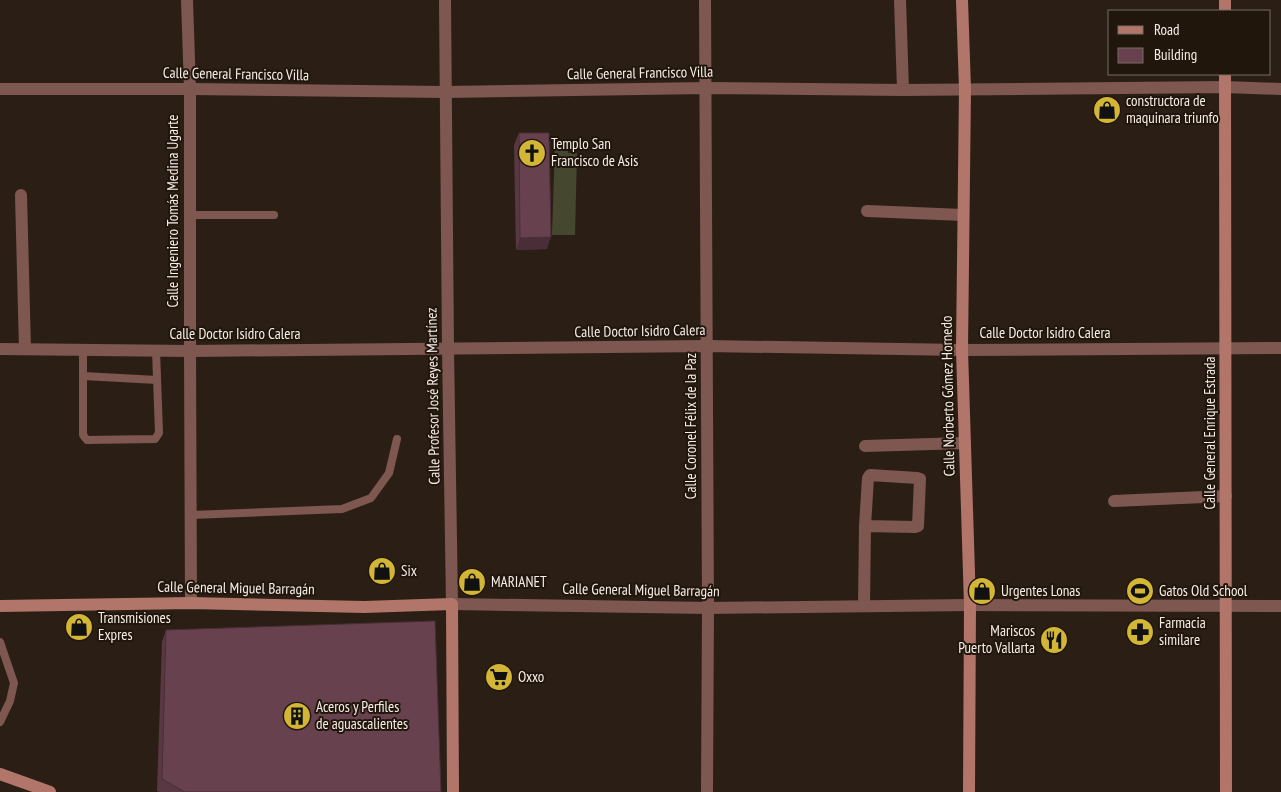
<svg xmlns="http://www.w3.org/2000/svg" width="1281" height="792" font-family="'PT Sans Narrow',sans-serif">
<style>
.green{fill:#45482f}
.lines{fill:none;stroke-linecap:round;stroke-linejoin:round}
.service{stroke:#7e5750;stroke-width:8}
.minor{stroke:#7e5750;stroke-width:12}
.tertiary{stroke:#7e5750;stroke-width:12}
.secondary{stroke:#b2756a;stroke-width:12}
.wall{fill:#593844}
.shaded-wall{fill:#492e37}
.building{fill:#68414f;stroke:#492e37}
.labels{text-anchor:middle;stroke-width:4;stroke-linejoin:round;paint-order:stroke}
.street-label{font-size:15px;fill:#f7eee8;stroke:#21160c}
.poi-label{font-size:15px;fill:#f7eee8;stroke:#21160c;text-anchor:start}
</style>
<rect width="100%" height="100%" fill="#2b1f15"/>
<!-- green -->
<path class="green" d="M555,145H568V153H577L575,235H552Z"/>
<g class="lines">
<!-- service -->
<g class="service">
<path d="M189,215H274"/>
<path d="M83,349V435L87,440L155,439L159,433L156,350"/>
<path d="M83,376L157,380"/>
<path d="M191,515L342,509L371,498L389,473L397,439"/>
<path d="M0,642L14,683L10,701L0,722"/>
</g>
<!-- minor -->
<g class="minor">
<path d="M187,0L190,89V351L191,603"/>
<path d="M445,0L448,349L452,604"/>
<path d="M705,0L708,608L707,792"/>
<path d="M900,0L903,90"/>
<path d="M0,89H190L446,92L706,88L903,90L1225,87L1281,89"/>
<path d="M21,195L25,349"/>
<path d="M867,211L963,215"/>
<path d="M0,349L190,351L707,346L962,350L1281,348"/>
<path d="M865,446L965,443"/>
<path d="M1114,501L1226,496"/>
<path d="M864,606L865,526L868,478L870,475L917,478L920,479L918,526L915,527L865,526"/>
</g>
<!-- tertiary -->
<path class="tertiary" d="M452,604L708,608L970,605L1281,606"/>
<!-- secondary -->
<g class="secondary">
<path d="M962,0L965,89L962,350L970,605L969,792"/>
<path d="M1225,0V11"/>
<path d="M1225,74L1226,792"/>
<path d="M0,606L191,603L364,607L452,604L453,792"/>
<path d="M0,774L50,792"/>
</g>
</g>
<!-- wall -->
<g class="wall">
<path d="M519,133L547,249L516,250L514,145Z"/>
<path d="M166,630L441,792H160L157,791L162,642Z"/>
</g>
<!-- shaded-wall -->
<path class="shaded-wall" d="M551,237L547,249L516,250L520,238Z"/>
<!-- building -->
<g class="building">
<path d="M519,133H549L551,237L520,238Z"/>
<path d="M435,621L441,792H185L162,779L166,630Z"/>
</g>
<!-- icons -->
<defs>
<g id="shop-disc" transform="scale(1.4375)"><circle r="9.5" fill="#d3b635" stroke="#21160c"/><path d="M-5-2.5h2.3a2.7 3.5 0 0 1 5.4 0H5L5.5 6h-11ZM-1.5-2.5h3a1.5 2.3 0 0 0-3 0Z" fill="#111"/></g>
<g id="church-disc" transform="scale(1.4375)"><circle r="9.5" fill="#d3b635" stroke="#21160c"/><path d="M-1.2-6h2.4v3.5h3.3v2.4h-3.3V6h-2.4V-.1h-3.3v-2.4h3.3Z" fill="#111"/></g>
<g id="stadium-disc" transform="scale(1.4375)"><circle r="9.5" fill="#d3b635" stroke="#21160c"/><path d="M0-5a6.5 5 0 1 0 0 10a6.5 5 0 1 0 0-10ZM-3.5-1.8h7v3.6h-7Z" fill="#111"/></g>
<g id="pharmacy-disc" transform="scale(1.4375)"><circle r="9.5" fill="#d3b635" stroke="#21160c"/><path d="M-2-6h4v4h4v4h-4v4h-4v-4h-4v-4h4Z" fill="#111"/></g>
<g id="restaurant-disc" transform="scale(1.4375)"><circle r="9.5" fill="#d3b635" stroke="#21160c"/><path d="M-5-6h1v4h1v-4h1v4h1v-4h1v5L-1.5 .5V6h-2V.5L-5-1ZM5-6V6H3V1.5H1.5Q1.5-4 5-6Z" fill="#111"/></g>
<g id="supermarket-disc" transform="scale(1.4375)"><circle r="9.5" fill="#d3b635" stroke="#21160c"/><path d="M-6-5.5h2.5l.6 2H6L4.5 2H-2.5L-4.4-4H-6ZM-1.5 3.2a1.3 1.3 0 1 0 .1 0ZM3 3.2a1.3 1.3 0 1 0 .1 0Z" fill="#111"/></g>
<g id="building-disc" transform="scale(1.4375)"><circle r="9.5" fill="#d3b635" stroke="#21160c"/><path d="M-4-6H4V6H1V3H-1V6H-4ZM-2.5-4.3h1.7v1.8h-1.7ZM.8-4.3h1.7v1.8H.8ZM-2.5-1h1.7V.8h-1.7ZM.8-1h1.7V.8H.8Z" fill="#111"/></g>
</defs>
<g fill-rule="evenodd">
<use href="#shop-disc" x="1107" y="110"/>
<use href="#church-disc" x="532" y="153"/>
<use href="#shop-disc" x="382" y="571"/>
<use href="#shop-disc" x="472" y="582"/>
<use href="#shop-disc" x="982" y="591"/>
<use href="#stadium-disc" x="1140" y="591"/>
<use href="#shop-disc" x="79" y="627"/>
<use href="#pharmacy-disc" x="1140" y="632"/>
<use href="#restaurant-disc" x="1054" y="640"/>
<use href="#supermarket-disc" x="499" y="677"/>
<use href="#building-disc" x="297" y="716"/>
</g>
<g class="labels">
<!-- street labels -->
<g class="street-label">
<text transform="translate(640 73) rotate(-1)" y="5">Calle General Francisco Villa</text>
<text transform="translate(236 74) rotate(1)" y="5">Calle General Francisco Villa</text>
<text transform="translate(173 211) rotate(-90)" y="5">Calle Ingeniero Tomás Medina Ugarte</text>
<text transform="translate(640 331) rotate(-1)" y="5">Calle Doctor Isidro Calera</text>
<text x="1045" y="338">Calle Doctor Isidro Calera</text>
<text x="235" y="339">Calle Doctor Isidro Calera</text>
<text transform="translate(433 396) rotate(-91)" y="5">Calle Profesor José Reyes Martínez</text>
<text transform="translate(948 396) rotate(-91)" y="5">Calle Norberto Gómez Hornedo</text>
<text transform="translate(691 426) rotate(-90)" y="5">Calle Coronel Félix de la Paz</text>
<text transform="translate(1210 433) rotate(-90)" y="5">Calle General Enrique Estrada</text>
<text transform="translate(236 588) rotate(1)" y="5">Calle General Miguel Barragán</text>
<text transform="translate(641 590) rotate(1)" y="5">Calle General Miguel Barragán</text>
</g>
<!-- poi labels -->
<g class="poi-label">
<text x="1126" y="106">constructora de<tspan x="1126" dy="17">maquinara triunfo</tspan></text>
<text x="551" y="149">Templo San<tspan x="551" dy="17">Francisco de Asis</tspan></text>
<text x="401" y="576">Six</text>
<text x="491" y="587">MARIANET</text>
<text x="1001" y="596">Urgentes Lonas</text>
<text x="1159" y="596">Gatos Old School</text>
<text x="98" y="623">Transmisiones<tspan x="98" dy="17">Expres</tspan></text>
<text x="1159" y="628">Farmacia<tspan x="1159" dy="17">similare</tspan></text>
<text x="1035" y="636" text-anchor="end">Mariscos<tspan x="1035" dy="17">Puerto Vallarta</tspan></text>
<text x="518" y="682">Oxxo</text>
<text x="316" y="712">Aceros y Perfiles<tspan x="316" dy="17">de aguascalientes</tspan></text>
</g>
</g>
<!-- legend -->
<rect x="1108" y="10" width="162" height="65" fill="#21160c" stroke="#776c64"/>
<rect x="1118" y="26" width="25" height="8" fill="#b2756a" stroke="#776c64"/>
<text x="1154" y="35" font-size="15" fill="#f7eee8">Road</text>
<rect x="1118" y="48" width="25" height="15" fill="#68414f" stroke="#776c64"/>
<text x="1154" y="60" font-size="15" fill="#f7eee8">Building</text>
</svg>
